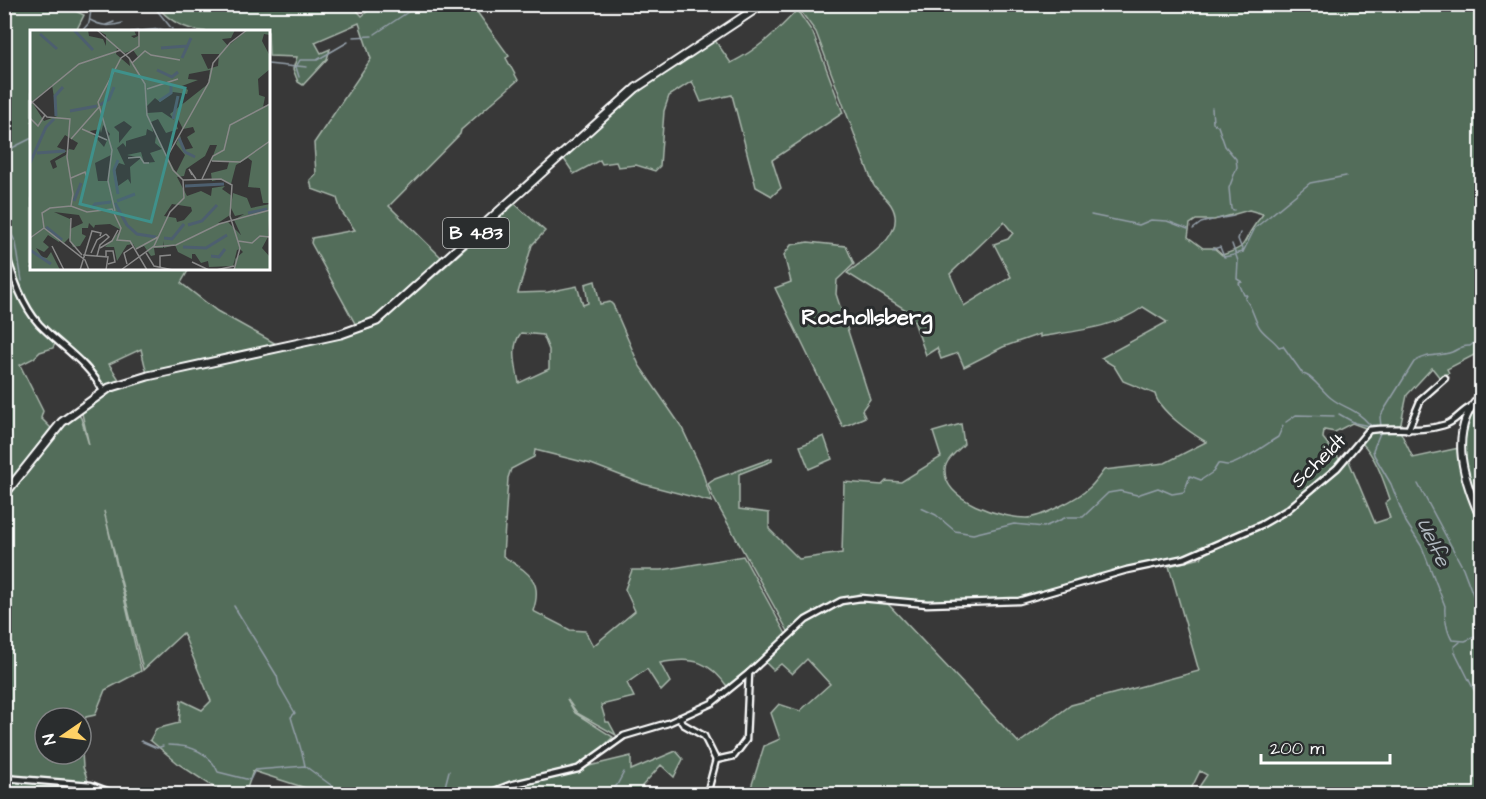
<svg xmlns="http://www.w3.org/2000/svg" width="1486" height="799" font-family="'Architects Daughter',sans-serif">
<style>
.green{fill:#536d5a;stroke:#a9b6ac;stroke-width:1.5;fill-rule:evenodd}
.lines{fill:none;stroke-linecap:round;stroke-linejoin:round}
.stream{stroke:#949fa9;stroke-width:1.5}
.street-casing{stroke:#fff;stroke-width:9}
.secondary-casing{stroke:#fff;stroke-width:10}
.primary-casing{stroke:#fff;stroke-width:11}
.street{stroke:#2a2d2e;stroke-width:4.5}
.secondary{stroke:#2a2d2e;stroke-width:6}
.primary{stroke:#2a2d2e;stroke-width:7}
.labels{text-anchor:middle;stroke-width:6;stroke-linejoin:round;paint-order:stroke}
.shield{fill:#2a2d2e;stroke:#bfc0c0;stroke-width:1.5}
.shield-label{font-size:18px;font-weight:bold;fill:#fff}
.street-label{font-size:20px;fill:#fff;stroke:#2a2d2e}
.water-label{font-size:21px;font-style:italic;fill:#afb7be;stroke:#2a2d2e}
.quarter-label{font-size:22px;font-weight:bold;fill:#fff;stroke:#2a2d2e}
.inset-river{fill:none;stroke:#4d5f6f;stroke-width:3}
.inset-road{fill:none;stroke:#888;stroke-width:1.5}
.view{fill:#3f918b;fill-opacity:0.15;stroke:#3f918b;stroke-width:3}
.inset-edge{fill:none;stroke:#fff;stroke-width:3}
</style>
<rect width="100%" height="100%" fill="#383838"/>
<filter id="ink" filterUnits="userSpaceOnUse"><feTurbulence type="fractalNoise" baseFrequency=".0167" numOctaves="2"/><feDisplacementMap in="SourceGraphic" scale="12" xChannelSelector="R" yChannelSelector="G"/><feConvolveMatrix kernelMatrix="1 2 1 2 8 2 1 2 1" color-interpolation-filters="sRGB"/></filter>
<g filter="url(#ink)">
<!-- green -->
<g class="green">
<path d="M5,5H63L84,15L76,31L32,32V268L189,269L181,283L217,311L278,345L147,374L141,349L109,364L120,381L103,389L95,375L57,339L53,348L40,352L34,358L20,365L43,411L41,418L51,428L5,488L4,250L10,265L5,246L4,143L8,142L4,130Z"/>
<path d="M156,5H352L362,16L375,5H472L509,56L506,58L518,80L461,130L460,134L389,206L444,260L376,319L357,327L311,243L312,238L355,230L341,211L337,198L312,189L310,180L316,174L314,143L371,59L359,23L315,42L321,53L330,49L327,59L303,85L298,82L293,69L297,57L269,56L268,32C227,31 185,42 156,5Z"/>
<path d="M796,5H1481V362L1476,354L1447,369L1449,373L1440,378L1432,368L1407,395L1400,428L1370,427V424L1368,429L1352,423L1335,432L1324,430L1323,438L1341,461L1271,518L1184,556L1081,579L1021,599L930,602L861,596L846,598L823,608L789,633L713,497L708,484L715,479L772,458V461L739,474V509L769,513V529L799,559L842,553L844,482L882,485L886,481L901,482L941,457L933,432L961,424L964,444C958,451 946,459 945,469C943,501 1001,518 1026,518C1040,518 1079,498 1089,488C1095,483 1099,476 1104,470L1165,463L1206,442C1191,433 1159,411 1155,394L1123,381L1114,366L1101,358L1167,322L1143,307C1115,328 1074,331 1040,337V334L1003,347L964,367L958,353L941,359L937,348L926,355L911,313L847,273C866,258 909,234 891,205C886,197 877,192 873,184L816,32ZM1249,210L1263,214C1260,219 1257,221 1254,226C1240,246 1249,246 1222,255L1214,248H1203L1188,237L1190,224L1196,220H1214ZM1004,222L1013,233L1008,239L994,244L1011,277L964,306L950,274Z"/>
<path d="M797,10L813,33L843,113L772,160L781,188L772,196L756,187L732,95L701,102L692,81L669,96L664,111L660,166L655,171L636,165L618,167L616,162L602,164L600,160L574,174L564,159L615,109L653,79L714,39L731,63C758,49 777,32 797,10Z"/>
<path d="M515,204L545,231L532,245L518,293L548,292L577,286L583,305L588,303L585,284L595,281L600,304L610,302L613,305L639,365L681,426L701,468L712,502L643,484L591,464L535,450L534,457L511,469L508,478L503,556C527,572 544,579 533,611L570,630L585,631L593,646L635,611L625,589L632,570H662L743,556L787,636L729,689C710,661 693,656 660,663L670,682L661,691L647,669L627,683L634,697L601,705L606,722H609L616,735L577,713L567,699L575,713L613,737L584,765L539,778L631,756V770L676,751L683,759L674,777L661,765L642,786L648,794H324L253,771L245,794H224L180,765L150,740L156,729L179,723L181,700L202,710L211,701L183,633L143,670L104,511L141,671L105,690L95,715L86,717L81,728V718H45V754L82,752L83,767L89,784L115,794H5L4,499L64,423L77,412L81,418L89,445L81,409L104,394L127,384L369,329L380,324L436,275ZM521,333L543,335L549,350V369L519,383C516,366 510,346 521,333Z"/>
<path d="M808,242L846,246L854,264L837,280L836,294L870,399L862,410L865,417L843,427L775,288L791,282L784,255L791,245Z"/>
<path d="M1473,408L1481,409V516C1466,477 1457,449 1473,408Z"/>
<path d="M1377,430L1400,431L1413,458L1459,448L1464,484L1481,526V794H1179L1195,793L1207,775L1200,771L1190,791L1170,794H1111L1103,786V794H749L764,746L780,739L771,713L779,704L800,711L830,684L807,659L792,674L781,664L773,670L764,661C805,623 827,594 887,603L1019,743L1071,705L1199,671L1169,566L1201,558L1205,551C1262,527 1306,508 1348,459L1375,523L1390,518L1385,503L1390,499C1383,479 1376,457 1361,442L1369,432Z"/>
<path d="M824,436L832,459L809,469L800,446Z"/>
</g>
<g class="lines">
<!-- stream -->
<g class="stream">
<path d="M152,4L172,29"/>
<path d="M90,20C101,26 109,27 123,23"/>
<path d="M106,25L114,22"/>
<path d="M81,32L89,23L92,4"/>
<path d="M131,32L160,29L174,32"/>
<path d="M375,34L420,4"/>
<path d="M353,37L372,36"/>
<path d="M268,64L296,67L300,60H317L348,42"/>
<path d="M297,66L307,67"/>
<path d="M296,67L299,77"/>
<path d="M1212,108L1213,123L1218,126L1225,146L1236,159L1237,167L1229,188L1231,209L1234,210"/>
<path d="M4,152L32,138"/>
<path d="M4,213L8,227L16,243L22,281"/>
<path d="M1091,215L1139,225L1151,220L1167,221L1188,229"/>
<path d="M1217,219L1234,216"/>
<path d="M1193,229L1201,223L1212,220"/>
<path d="M1232,244L1238,261L1237,279L1242,282L1239,283L1244,295H1247L1245,299C1253,307 1253,318 1260,328C1266,336 1273,339 1279,347L1283,346L1303,374C1313,376 1322,391 1331,398C1345,409 1356,408 1370,425"/>
<path d="M1213,249L1220,247L1224,257L1234,255"/>
<path d="M1243,252L1255,228L1310,183L1346,176"/>
<path d="M1235,254L1243,252L1238,239L1240,233"/>
<path d="M1339,414L1355,423L1369,426"/>
<path d="M1286,422L1296,415L1334,416"/>
<path d="M1372,425L1380,426"/>
<path d="M1381,427L1380,417L1384,410L1414,362C1427,353 1439,357 1452,352C1459,349 1462,345 1470,346L1479,339L1482,332"/>
<path d="M1380,433L1373,450L1374,455L1391,484L1406,522L1422,547L1445,606C1444,615 1447,632 1452,640L1465,641L1482,634"/>
<path d="M1418,484L1463,568L1476,603L1482,606"/>
<path d="M921,508L936,515L955,531L973,534L1014,524L1044,527L1067,517H1083L1108,493L1120,491L1137,495L1158,488L1172,494L1184,492L1190,476L1201,480L1213,472L1218,464C1221,463 1223,465 1227,465C1237,466 1268,443 1278,437L1283,426"/>
<path d="M234,606L277,676L279,685L295,713L291,717C295,732 302,749 305,766"/>
<path d="M1460,642L1454,647L1455,652L1474,690L1482,699"/>
<path d="M141,741L157,748L163,746"/>
<path d="M168,745C189,745 209,751 218,772L250,780L255,770L305,766L343,794"/>
<path d="M443,794L449,771"/>
<path d="M493,794H496"/>
<path d="M607,794L617,785L624,772"/>
</g>
<!-- street casing -->
<g class="street-casing">
<g id="street">
<path d="M4,248C12,273 21,304 39,324C61,347 88,362 103,391"/>
<path d="M1408,430L1421,399L1445,378"/>
<path d="M679,718L683,724L704,736L716,760"/>
<path d="M4,778L91,785L115,794"/>
<path d="M487,794L510,785L578,769L624,736L668,723L712,703L749,673L806,620L841,601L861,598L927,604L1019,601L1127,570L1185,558L1261,525L1287,510L1337,468L1369,430C1394,426 1419,433 1444,425C1456,422 1461,411 1471,407"/>
<path d="M707,794L716,760L734,756L746,740L749,673"/>
</g>
</g>
<!-- secondary casing -->
<g class="secondary-casing">
<path id="secondary" d="M1482,394C1445,431 1465,482 1482,522"/>
</g>
<!-- primary casing -->
<g class="primary-casing">
<path id="primary" d="M4,495L62,422L109,388L148,376L341,334L377,321L636,88L763,4"/>
</g>
<!-- street -->
<use href="#street" class="street"/>
<!-- secondary -->
<use href="#secondary" class="secondary"/>
<!-- primary -->
<use href="#primary" class="primary"/>
</g>
</g>
<g class="labels">
<!-- shield labels -->
<rect class="shield" x="443" y="218" width="66" height="30" rx="4.5"/>
<g class="shield-label">
<text x="476" y="239">B 483</text>
</g>
<!-- street labels -->
<g class="street-label">
<text transform="translate(1318 460) rotate(-44)" y="7">Scheidt</text>
</g>
<!-- water labels -->
<g class="water-label">
<text transform="translate(1434 542) rotate(65)" y="7">Uelfe</text>
</g>
<!-- quarter labels -->
<g class="quarter-label">
<text x="867" y="324">Rochollsberg</text>
</g>
</g>
<!-- overview -->
<g transform="translate(30 30)">
<rect width="240" height="240" fill="#383838"/>
<path d="M0,0H58L59,6L73,9L76,16V5L67,0H104L106,5L101,6L104,8L108,6L109,0H205L201,8L192,9L198,16L217,0H239L240,5L234,4L232,11L240,26V39L228,49L229,65L235,67L233,77L240,74V173H233L230,158L218,157L222,131L218,128L206,135L201,154L191,149L182,151L181,143L197,139L199,132L181,131L187,115H180L175,126L156,139L154,146L147,147L157,166L171,161L181,166L182,158L195,156L192,159L202,166L201,176L203,163L217,168L221,178L240,174L238,207L232,218L240,227V240H204L205,229L213,222L210,219L207,220L203,236L179,237L178,231L171,233L165,224H162V229L148,222L145,215L134,218L133,211V218H124L125,225L121,226L114,216L106,219L103,214L97,215L87,231L84,217H75L91,200L80,194L65,195L64,198L59,193L58,198H52V204L56,206L50,216L43,217L39,208L33,214L31,209L29,212L18,205L13,212L19,217L14,222L6,218L12,227L17,228L21,222L30,240H0ZM87,18L95,23L103,20L108,27L102,34L99,29L100,36L86,24ZM171,24H189L188,36L178,39ZM180,40L178,54L140,84L144,90L132,82L117,83V76L125,68L130,72L143,62L157,64L158,60L152,56L168,50L158,49L159,44ZM22,55L27,86L14,91L2,72ZM128,89L136,103L148,99L145,91L148,89L153,99L163,97L165,102L157,107L163,118L153,120L150,105L146,114L155,125L146,143L126,106L125,113L132,119L120,123L125,132L114,133L111,122L97,125L111,128L100,137L101,154L98,149L88,156L85,139L89,133L95,135L87,118L93,113L96,117V111L116,105L117,99L123,102L121,92ZM94,91L102,97L89,113V102L84,97ZM73,95L80,104L74,117L60,101L70,99L71,103ZM35,105L48,113L44,120L39,119L36,125L25,131L27,137L23,139L20,131L37,121L27,117ZM81,125L78,151H68L65,133ZM142,174L161,177L162,181L154,190L147,192L146,188L134,186ZM201,178L205,186L214,184L204,190L211,205L198,192L188,193L200,185ZM24,182L49,185L53,193L40,199V189Z" fill="#536d5a" fill-rule="evenodd"/>
<path class="inset-river" d="M44,0L63,20M10,4L27,19M131,18L157,16M152,28L161,8M127,40L142,47L148,42M129,71L141,63V53M70,75L79,69L84,57M40,81L67,76M26,86L25,66L33,57M143,89L148,66M149,108L155,122L165,127M7,123L35,121M0,133L16,97L24,89M155,156L194,154M88,164L84,140L88,130M44,171L51,153M87,171L105,164M85,173L97,195L107,204L126,207M61,179L65,174L81,172M218,183L237,179M158,195L172,191L187,175M16,197L32,210M134,208L142,209L154,194M153,217L176,218L197,205M0,220L21,234M181,226L189,227L195,219"/>
<path class="inset-road" d="M67,0L99,28L115,54L117,85L143,140L153,150L191,149L202,155L200,186L210,218L204,240M102,33L115,21L121,25L150,30M117,59L148,49M1,71L17,87L40,89L37,127L43,164L41,176M0,74L49,34L91,20M0,88L8,96L15,85M52,99L77,110M41,109L70,76M137,127L179,52L183,33L200,13L217,0M98,128L110,127L114,133H119M182,131L210,132L240,111M162,145L159,139L166,149M41,148L55,142L57,148M172,149L183,126L194,120L200,95L240,74M85,181L78,151L82,120L68,72L91,28L109,16V0M41,188L40,211L52,225M14,198L55,230L59,240M0,208L14,198L12,183L20,178L41,176L57,182L82,179L91,198L87,210L100,211L117,240M208,211L222,213L230,206L240,207M22,216L34,240M123,217L146,215L189,194L240,180M70,218L82,211L88,200M106,219L128,207M61,223L67,210L76,204M116,223L124,236L143,240M53,225L78,227L76,240M67,226L70,215L79,207L76,204M76,226V221H83L85,232L78,234M162,232L179,240M97,234L94,223L103,217M130,238V226L141,225M50,240L62,201L71,203L70,206M91,240L124,216L140,182L154,168L153,150M186,240L204,236"/>
<path class="view" d="M83,40L155,58L121,192L50,174Z"/>
<rect width="240" height="240" class="inset-edge"/>
</g>
<!-- margin -->
<rect width="1486" height="799" fill="none" stroke="#2a2d2e" stroke-width="24"/>
<rect x="12" y="12" width="1462" height="775" fill="none" stroke="#fff" stroke-width="2" filter="url(#ink)"/>
<!-- north arrow -->
<g transform="translate(63 736) rotate(256)"><circle r="28" fill="#2a2d2e" stroke="#7f8182" stroke-width="1.5"/>
<path d="M0-4.5L10 22L0 15L-10 22Z" fill="#ffd166"/>
<text y="-9" font-size="16" font-weight="bold" text-anchor="middle" fill="#ffffff">N</text>
</g>
<!-- scale -->
<path d="M1261 754v9h129v-9" fill="none" stroke="#ffffff" stroke-width="3"/>
<text x="1270" y="754" font-size="18" fill="#ffffff" stroke="#2a2d2e" stroke-width="4.5" paint-order="stroke">200 m</text>
</svg>
